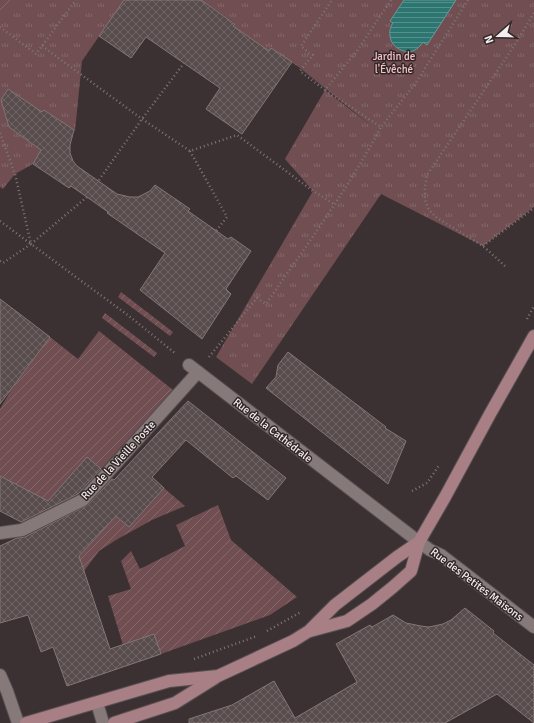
<svg xmlns="http://www.w3.org/2000/svg" width="534" height="723" font-family="Signika,sans-serif">
<style>
.grass{fill:url(#grass-tufts)}
.garden{fill:url(#garden-furrows)}
.water{fill:url(#water-rules);stroke:#699996}
.building{fill:url(#building-cross-hatch);stroke:#827677}
.lines{fill:none;stroke-linecap:round;stroke-linejoin:round}
.street-casing{stroke:#5a5051;stroke-width:14}
.secondary-casing{stroke:#5a5051;stroke-width:14}
.path{stroke:#7f7676;stroke-width:2.5;stroke-dasharray:1 3;stroke-linecap:butt}
.street{stroke:#86797a;stroke-width:12}
.secondary{stroke:#a77f84;stroke-width:12}
.labels{text-anchor:middle;stroke-width:3;stroke-linejoin:round;paint-order:stroke}
.park-label{font-size:11px;fill:#f5c0c5;stroke:#322728}
.street-label{font-size:11px;fill:#f5eeee;stroke:#322728}
</style>
<defs>
<pattern id="grass-tufts" width="24" height="20" patternUnits="userSpaceOnUse"><rect width="24" height="20" fill="#704e52"/><path d="M3 7l-1-3M5 7V3M7 7l1-3M15 17l-1-3M17 17v-4M19 17l1-3" fill="none" stroke="#85686b"/></pattern>
<pattern id="garden-furrows" width="10" height="10" patternUnits="userSpaceOnUse"><rect width="10" height="10" fill="#704e52"/><path d="M-1 1l2-2M0 10L10 0M9 11l2-2" fill="none" stroke="#85686b"/></pattern>
<pattern id="water-rules" width="6" height="5" patternUnits="userSpaceOnUse"><rect width="6" height="5" fill="#2d7570"/><path d="M0 2.5h6" fill="none" stroke="#56908c"/></pattern>
<pattern id="building-cross-hatch" width="8" height="8" patternUnits="userSpaceOnUse"><rect width="8" height="8" fill="#584c4d"/><path d="M0 0l8 8M0 8l8-8" fill="none" stroke="#716667"/></pattern>
</defs>
<rect width="100%" height="100%" fill="#3c3132"/>
<!-- grass -->
<g class="grass">
<path d="M0,0H124L82,61L75,131L44,110L42,112L8,89L1,100L9,127L41,150L33,164L15,174L3,189L0,187Z"/>
<path d="M195,0H534V207L483,246L381,194L252,384L216,357L313,191L285,159L325,90L373,127L300,68L271,48L269,51L233,26L235,23L204,2Z"/>
</g>
<!-- garden -->
<g class="garden">
<path d="M0,0H14L2,16L0,14Z"/>
<path d="M121,292L173,332L170,336L118,297Z"/>
<path d="M105,313L157,353L154,357L102,318Z"/>
<path d="M99,331L173,390L101,469L49,502L0,476V409L11,390L50,337L78,359Z"/>
<path d="M164,488L185,506L152,520L116,540L99,551L84,571L79,556L116,516L129,527Z"/>
<path d="M218,505L231,540L297,597L270,615L161,654L154,634L123,645L108,596L131,589L121,561L131,551L140,569L185,546L176,525Z"/>
</g>
<!-- water -->
<path class="water" d="M404,0H456L427,45L423,42C420,46 418,49 413,51C403,54 390,46 390,35C389,31 391,26 393,23L390,21Z"/>
<!-- building -->
<g class="building">
<path d="M124,0H201L235,24L233,26L269,51L271,48L292,62L242,134L206,109L220,88L146,37L131,58L99,36Z"/>
<path d="M8,89L42,112L44,110L74,130L70,145V153L73,161L77,166L117,194L130,197H138L150,191L155,185L190,209L188,211L228,239L231,237L251,251L226,289L231,294L202,339L140,290L165,253L107,213L108,212L87,197L71,186L69,188L33,164L41,150L9,127L1,100Z"/>
<path d="M0,299L50,337L0,404Z"/>
<path d="M288,352L386,427L385,428L406,441L388,484L266,388L276,377L278,365Z"/>
<path d="M188,401L286,478L268,500L236,476L233,478L186,440L152,477L164,488L129,527L116,516L79,556L110,649L154,634L161,654L67,686L53,647L41,652L28,615L0,623V546L17,538L25,537L88,505L112,479L114,480Z"/>
<path d="M87,457L101,469L78,494L21,522L0,511V476L48,501Z"/>
<path d="M465,608L494,631L493,633L534,665V723L497,694L445,723H189V719L232,705L274,681L295,718L357,682L336,644L370,625L372,627L393,615L406,623L421,626L429,627L443,624L451,620Z"/>
</g>
<g class="lines">
<!-- street casing -->
<g class="street-casing">
<g id="street">
<path d="M189,365L419,542L430,550L441,555L534,627"/>
<path d="M0,533L22,530L83,500L198,372"/>
<path d="M0,675L7,691L18,723"/>
<path d="M97,703L103,723"/>
</g>
</g>
<!-- secondary casing -->
<g class="secondary-casing">
<g id="secondary">
<path d="M310,631L347,621L372,604L393,587L411,571L419,542"/>
<path d="M26,723L169,681L218,676L293,641L309,631L335,605L397,557L419,542L445,497L490,414L534,336"/>
<path d="M114,723L175,703L215,678"/>
</g>
</g>
<!-- path -->
<g class="path">
<path d="M391,0L357,51L325,90L381,127L415,84L468,0"/>
<path d="M0,27L36,54L76,0"/>
<path d="M42,46L142,119L190,151L237,135L313,191L334,204"/>
<path d="M325,90L300,71L313,55L309,53L301,46L332,0"/>
<path d="M0,133L15,174L31,244"/>
<path d="M190,151L227,217L216,231"/>
<path d="M99,180L142,119L184,63"/>
<path d="M0,221L31,244"/>
<path d="M31,244L87,197"/>
<path d="M483,246L534,208"/>
<path d="M0,261L3,263L31,244L129,316L176,354"/>
<path d="M505,266L483,246L437,218L429,210L425,200V187L427,175L516,43L534,13"/>
<path d="M527,319L534,306"/>
<path d="M209,357L257,298L266,304C306,246 348,189 381,127"/>
<path d="M412,491L427,483L440,464"/>
<path d="M267,631L301,612"/>
<path d="M194,659L257,636"/>
</g>
<!-- street -->
<use href="#street" class="street"/>
<!-- secondary -->
<use href="#secondary" class="secondary"/>
</g>
<g class="labels">
<!-- park labels -->
<g class="park-label">
<text x="394" y="60">Jardin de<tspan x="394" dy="13">l'Évêché</tspan></text>
</g>
<!-- street labels -->
<g class="street-label">
<text transform="translate(273 430) rotate(38)" y="4">Rue de la Cathédrale</text>
<text transform="translate(118 460) rotate(-47)" y="4">Rue de la Vieille Poste</text>
<text transform="translate(477 584) rotate(37)" y="4">Rue des Petites Maisons</text>
</g>
</g>
<!-- north arrow -->
<g transform="translate(498 36) rotate(250)" stroke="#322728" stroke-width="3" paint-order="stroke">
<path d="M0-3L7 15L0 10L-7 15Z" fill="#f5eeee"/>
<text y="-6" font-size="11" font-weight="bold" text-anchor="middle" fill="#f5eeee">N</text>
</g>
</svg>
